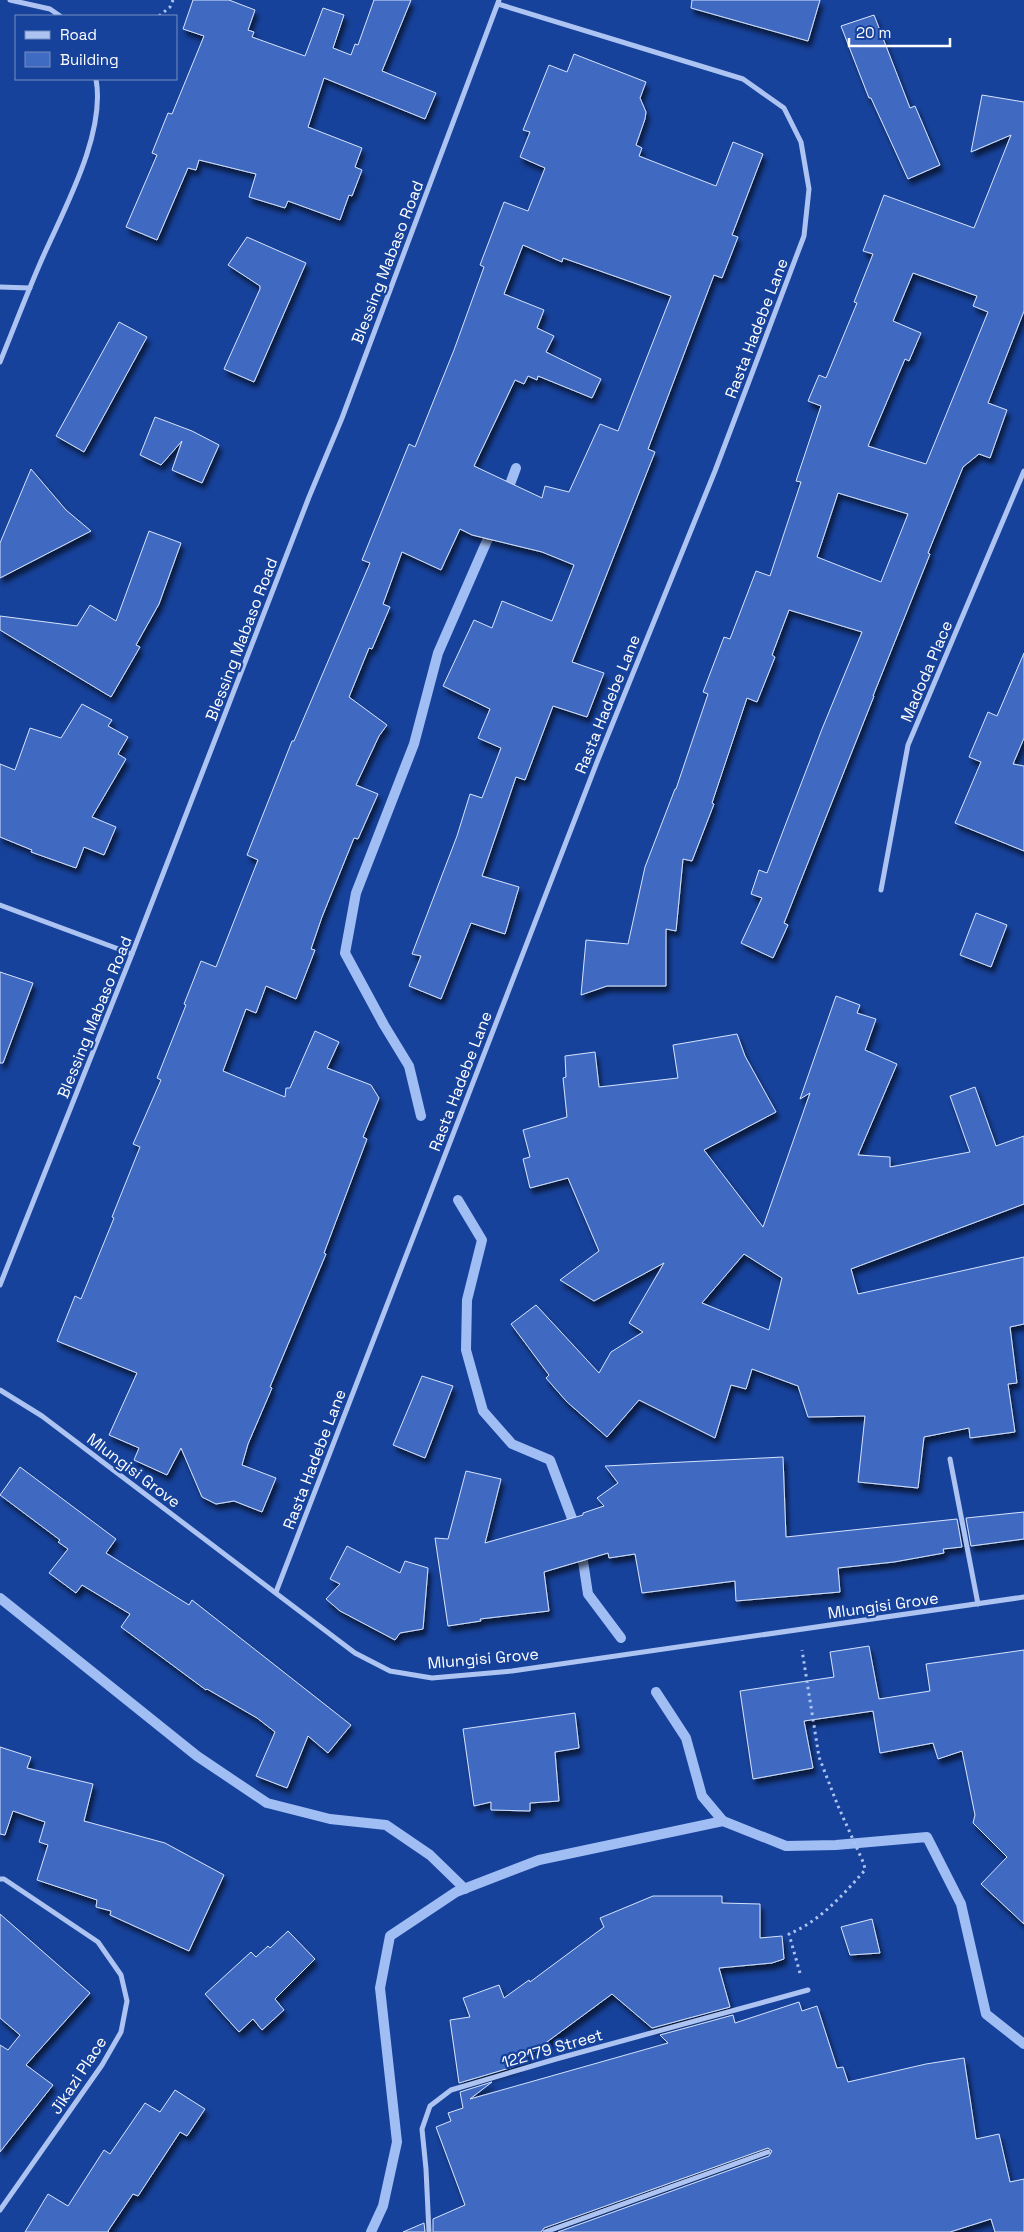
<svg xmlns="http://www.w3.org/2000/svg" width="1024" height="2232" font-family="'Space Grotesk',sans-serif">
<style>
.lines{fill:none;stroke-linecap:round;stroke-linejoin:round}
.stream{stroke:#a0bdf4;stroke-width:10}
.building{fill:#406bc2;stroke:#d5e2fc;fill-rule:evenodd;filter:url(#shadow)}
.path{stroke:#adc4f2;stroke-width:3;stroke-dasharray:2.5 4;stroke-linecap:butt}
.street{stroke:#adc4f2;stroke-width:5}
.labels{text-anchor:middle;stroke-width:4.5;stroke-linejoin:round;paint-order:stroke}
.street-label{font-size:16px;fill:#fff;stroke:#17429b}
</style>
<defs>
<filter id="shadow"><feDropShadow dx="3" dy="5.5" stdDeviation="2.5" flood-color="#0009"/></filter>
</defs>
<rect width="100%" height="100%" fill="#17429b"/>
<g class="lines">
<!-- stream -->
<g class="stream">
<path d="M506,495L516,468"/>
<path d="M421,1116L409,1066L384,1025L345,953L356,893L414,744L438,653L493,527"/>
<path d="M458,1200L482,1240L467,1300L466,1350L483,1411L512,1444L550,1460L576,1529"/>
<path d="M581,1548L588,1594L621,1638"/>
<path d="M0,1598L197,1756L267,1803L330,1819L386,1825L430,1855L465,1889"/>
<path d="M656,1692L686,1738L702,1796L723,1821"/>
<path d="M371,2232L383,2206L397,2142L380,1988L390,1936L456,1892L539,1860L723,1821L786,1846L836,1845L927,1837L961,1904L986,2014L1024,2044"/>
</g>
</g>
<!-- building -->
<g class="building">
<path d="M193,0H229L255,10L248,30L254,32L252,37L305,56L323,8L344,15L333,48L351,55L355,44L358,45L374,0H411L382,71L436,93L425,119L324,78L308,127L362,148L355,167L362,170L352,196L349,195L340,220L288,201L285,208L249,197L256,174L199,160L196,170L188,168L157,240L126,227L157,155L152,153L168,113L172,114L204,36L183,29Z"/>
<path d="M692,0H820L808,41L691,8Z"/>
<path d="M874,15L910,108L915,106L940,165L908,179L871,98H869L841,26Z"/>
<path d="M574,54L646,82L640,98L646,112L645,119L636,145L642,148L639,156L716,186L733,142L763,154L732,235L738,237L722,278L714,275L648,449L655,452L572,662L604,673L587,717L553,706L525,780L516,777L482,876L519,887L505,934L471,923L441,999L409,986L421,956L412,954L457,836L470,794L482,798L501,748L478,738L490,709L443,686L474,620L492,628L502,601L552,621L574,565L542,552L472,535L460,529L441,570L402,552L383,604L390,607L372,649L369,648L349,697L387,725L379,736L356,785L378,794L358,839L354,838L322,917L311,949L315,950L296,999L266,986L256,1013L246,1009L223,1071L285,1097L286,1088H290L315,1031L339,1042L327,1068L371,1085L379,1098L363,1137L367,1139L324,1253L326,1254L270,1387L272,1388L248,1444L242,1465L276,1478L262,1512L234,1501L216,1504L202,1497L181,1448L167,1475L134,1460L139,1448L109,1435L137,1373L57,1341L75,1296L81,1299L114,1218L112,1217L140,1147L133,1144L161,1080L157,1078L186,1005L184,1004L201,961L216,967L258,860L247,855L292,741H294L370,563L362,560L409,444L415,447L454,350L484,267L480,265L504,202L528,211L545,168L520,157L530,132L523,130L549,65L567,72ZM523,245L562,262L563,258L671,296L618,431L600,424L569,492L545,486L542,498L474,466L515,380L524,384L528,376L537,380L538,376L592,398L601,379L546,352L554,336L537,328L544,310L504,294Z"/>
<path d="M982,95L1024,102V311L988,403L1007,410L990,458L979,454L963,467L928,553L930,554L873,696H874L784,923L788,925L773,958L741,943L762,898L751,894L759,870L767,873L822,729L862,632L789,610L772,655L775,657L757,702L747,698L712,803L714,804L692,861L683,859L676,931L666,929V986H607L581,995L586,940L628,944L645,867L675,789H676L708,694L703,692L724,637L730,639L756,571L770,576L801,482L796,481L821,406L808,401L819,375L826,378L857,303L854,302L873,254L863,251L884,195L974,228L1011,135L971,152ZM913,273L977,296L973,306L988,312L926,464L868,446L905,359L909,361L921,333L893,321ZM838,493L908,514L881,582L817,557Z"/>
<path d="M247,237L306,263L254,382L224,369L260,289V286L228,265Z"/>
<path d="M119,322L147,337L84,452L56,436Z"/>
<path d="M155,417L192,431L219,445L202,483L172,470L182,441L161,465L140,455Z"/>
<path d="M31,469L66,510L91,531L0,578V543Z"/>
<path d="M149,531L181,543L159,604L136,645L140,647L111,697L0,630V616L77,626L90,605L116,621Z"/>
<path d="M1024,653V738L1013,764L1024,766V851L955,823L981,762L969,757L988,712L997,716Z"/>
<path d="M82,704L112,720L108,726L128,737L118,754L126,759L92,817L116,827L104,855L84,847L76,868L31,852L32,850L0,837V764L15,770L30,728L61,738Z"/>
<path d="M976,913L1007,925L991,967L960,955Z"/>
<path d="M0,972L33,983L3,1063H0Z"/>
<path d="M836,996L860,1005L857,1013L876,1019L865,1050L897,1064L858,1155L890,1157V1167L970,1152L950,1096L975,1087L996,1146L1024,1136V1204L851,1269L858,1294L1024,1257V1324L1010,1327L1017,1383L1008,1384L1015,1432L970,1438L969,1428L924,1437L918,1488L858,1482L865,1416L808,1417L798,1386L752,1369L746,1389L731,1385L715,1438L639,1400L607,1437L567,1402L546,1378L549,1375L511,1324L536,1305L599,1373L611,1352L643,1332L629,1323L664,1263L594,1301L560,1280L599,1251L568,1178L530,1188L523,1159L530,1157L523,1130L567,1117L563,1078L566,1077L565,1056L595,1052L599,1087L678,1078L673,1045L737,1034L745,1056L776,1112L704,1150L763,1227L810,1093L800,1099ZM744,1254L782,1278L769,1330L702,1303Z"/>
<path d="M422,1376L453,1386L425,1458L393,1445Z"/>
<path d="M783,1457L786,1537L957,1519L962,1547L943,1549L944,1553L894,1562L838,1568L840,1592L736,1601L735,1581L642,1593L635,1554L609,1558L608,1553L544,1572L549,1611L480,1619L481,1621L448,1626L435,1538L448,1539L466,1471L501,1479L485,1543L583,1515V1513L604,1506L597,1498L618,1483L605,1466Z"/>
<path d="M20,1467L116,1539L106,1553L189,1605L192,1600L351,1725L328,1753L308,1736L287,1788L256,1776L275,1732L257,1718L207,1689L206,1690L121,1627L130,1614L82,1585L76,1593L49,1573L68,1549L58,1542L60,1540L0,1495Z"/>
<path d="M1024,1512V1539L971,1546L966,1518Z"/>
<path d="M347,1546L400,1573L405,1561L428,1568L423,1629L400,1633L395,1640L340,1611L326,1599L340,1584L330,1579Z"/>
<path d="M869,1646L879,1699L930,1691L926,1664L1024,1650V1924L981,1884L1007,1857L973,1823L975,1815L962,1751L938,1759L933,1743L880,1753L873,1711L804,1721L813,1768L753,1779L740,1691L834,1677L830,1652Z"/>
<path d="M575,1713L579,1748L555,1752L559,1801L530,1803V1811L491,1810V1802L474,1806L463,1729Z"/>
<path d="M0,1747L31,1757L27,1768L93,1784L84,1821L165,1843L224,1875L189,1951L110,1915L111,1911L96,1907L97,1900L37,1880L48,1845L39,1842L45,1822L13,1811L5,1835L0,1834Z"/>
<path d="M653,1896H722V1903L760,1904V1938L782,1936L784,1959L772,1963L719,1968L730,2007L652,2028L612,1994L513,2067L459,2083L450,2020L470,2017L463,1998L499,1985L504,1998L529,1980L530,1982L604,1927L600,1918Z"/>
<path d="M0,1914L90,1993L26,2065L53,2085L0,2152V2045L8,2050L20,2035L0,2018Z"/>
<path d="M872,1919L880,1953L850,1955L841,1927Z"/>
<path d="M288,1931L315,1959L275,1999L284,2010L262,2030L253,2019L239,2032L205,1994L251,1952L256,1957L268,1946L270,1948Z"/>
<path d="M799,2002L802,2011L817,2006L837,2068L843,2067L848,2082L926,2064L964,2058L976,2139L999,2134L1010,2182L1024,2179V2232H995L991,2219L950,2232H558L769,2156L772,2151L768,2148L544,2228L541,2232H433V2219L465,2205L436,2127L451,2121L448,2113L463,2108L460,2092L492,2082L470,2099L668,2043L660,2035L733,2015L735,2023Z"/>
<path d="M175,2090L205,2109L187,2136L180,2132L138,2196L133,2194L108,2231L109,2232H25L48,2194L68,2206L104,2150L110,2154L145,2103L160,2112Z"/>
<path d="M424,2223L425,2232H403Z"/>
</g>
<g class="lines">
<!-- path -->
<g class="path">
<path d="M159,16L170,7L173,0"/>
<path d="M800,1973L789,1934C820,1921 843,1895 865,1870L864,1864L838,1806L819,1757L802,1650"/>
</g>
<!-- street -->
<g class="street">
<path d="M10,0L50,9L60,16"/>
<path d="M0,287L30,288"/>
<path d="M0,362C14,328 27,293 42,259C64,209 106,134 96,79"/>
<path d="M881,890L908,745L1024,471"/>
<path d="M0,905L132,954"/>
<path d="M0,1285L132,954L309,497L342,418L499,0"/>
<path d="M0,1390L42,1416L355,1653L390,1671L432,1678L512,1671L1024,1597"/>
<path d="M950,1459L978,1604"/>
<path d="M276,1592L597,762L715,471L804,236L809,189L801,142L784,108L743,79L498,4"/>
<path d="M0,1879H4L98,1942L121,1975L127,2001L121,2032L102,2065L0,2210"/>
<path d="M429,2232L426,2169L422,2129L430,2106L451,2090L556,2059L808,1990"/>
<path d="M545,2232L768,2152"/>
</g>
</g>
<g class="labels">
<!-- street labels -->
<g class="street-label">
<text transform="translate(387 262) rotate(-69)" y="6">Blessing Mabaso Road</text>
<text transform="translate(756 328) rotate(-69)" y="6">Rasta Hadebe Lane</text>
<text transform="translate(241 639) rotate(-69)" y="6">Blessing Mabaso Road</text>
<text transform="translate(926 671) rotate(-67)" y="6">Madoda Place</text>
<text transform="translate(607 704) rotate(-68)" y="6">Rasta Hadebe Lane</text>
<text transform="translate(94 1017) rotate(-68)" y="6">Blessing Mabaso Road</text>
<text transform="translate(460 1081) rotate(-69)" y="6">Rasta Hadebe Lane</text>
<text transform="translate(314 1459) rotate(-69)" y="6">Rasta Hadebe Lane</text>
<text transform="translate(134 1470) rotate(37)" y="6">Mlungisi Grove</text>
<text transform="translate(883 1605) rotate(-8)" y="6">Mlungisi Grove</text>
<text transform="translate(483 1658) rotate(-5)" y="6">Mlungisi Grove</text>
<text transform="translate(552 2048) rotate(-16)" y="6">122179 Street</text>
<text transform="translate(78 2075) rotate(-57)" y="6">Jikazi Place</text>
</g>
</g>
<!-- legend -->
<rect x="15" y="15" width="162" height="65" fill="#17429b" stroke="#748ec3"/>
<rect x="25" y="31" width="25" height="8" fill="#adc4f2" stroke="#748ec3"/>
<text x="60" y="40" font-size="15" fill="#ffffff">Road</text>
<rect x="25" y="52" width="25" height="15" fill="#406bc2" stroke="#748ec3"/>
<text x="60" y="65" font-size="15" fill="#ffffff">Building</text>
<!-- scale -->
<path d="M849 38v8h101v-8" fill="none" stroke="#ffffff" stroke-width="2.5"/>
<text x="856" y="38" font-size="15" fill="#ffffff" stroke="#17429b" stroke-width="4" paint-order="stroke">20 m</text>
</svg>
